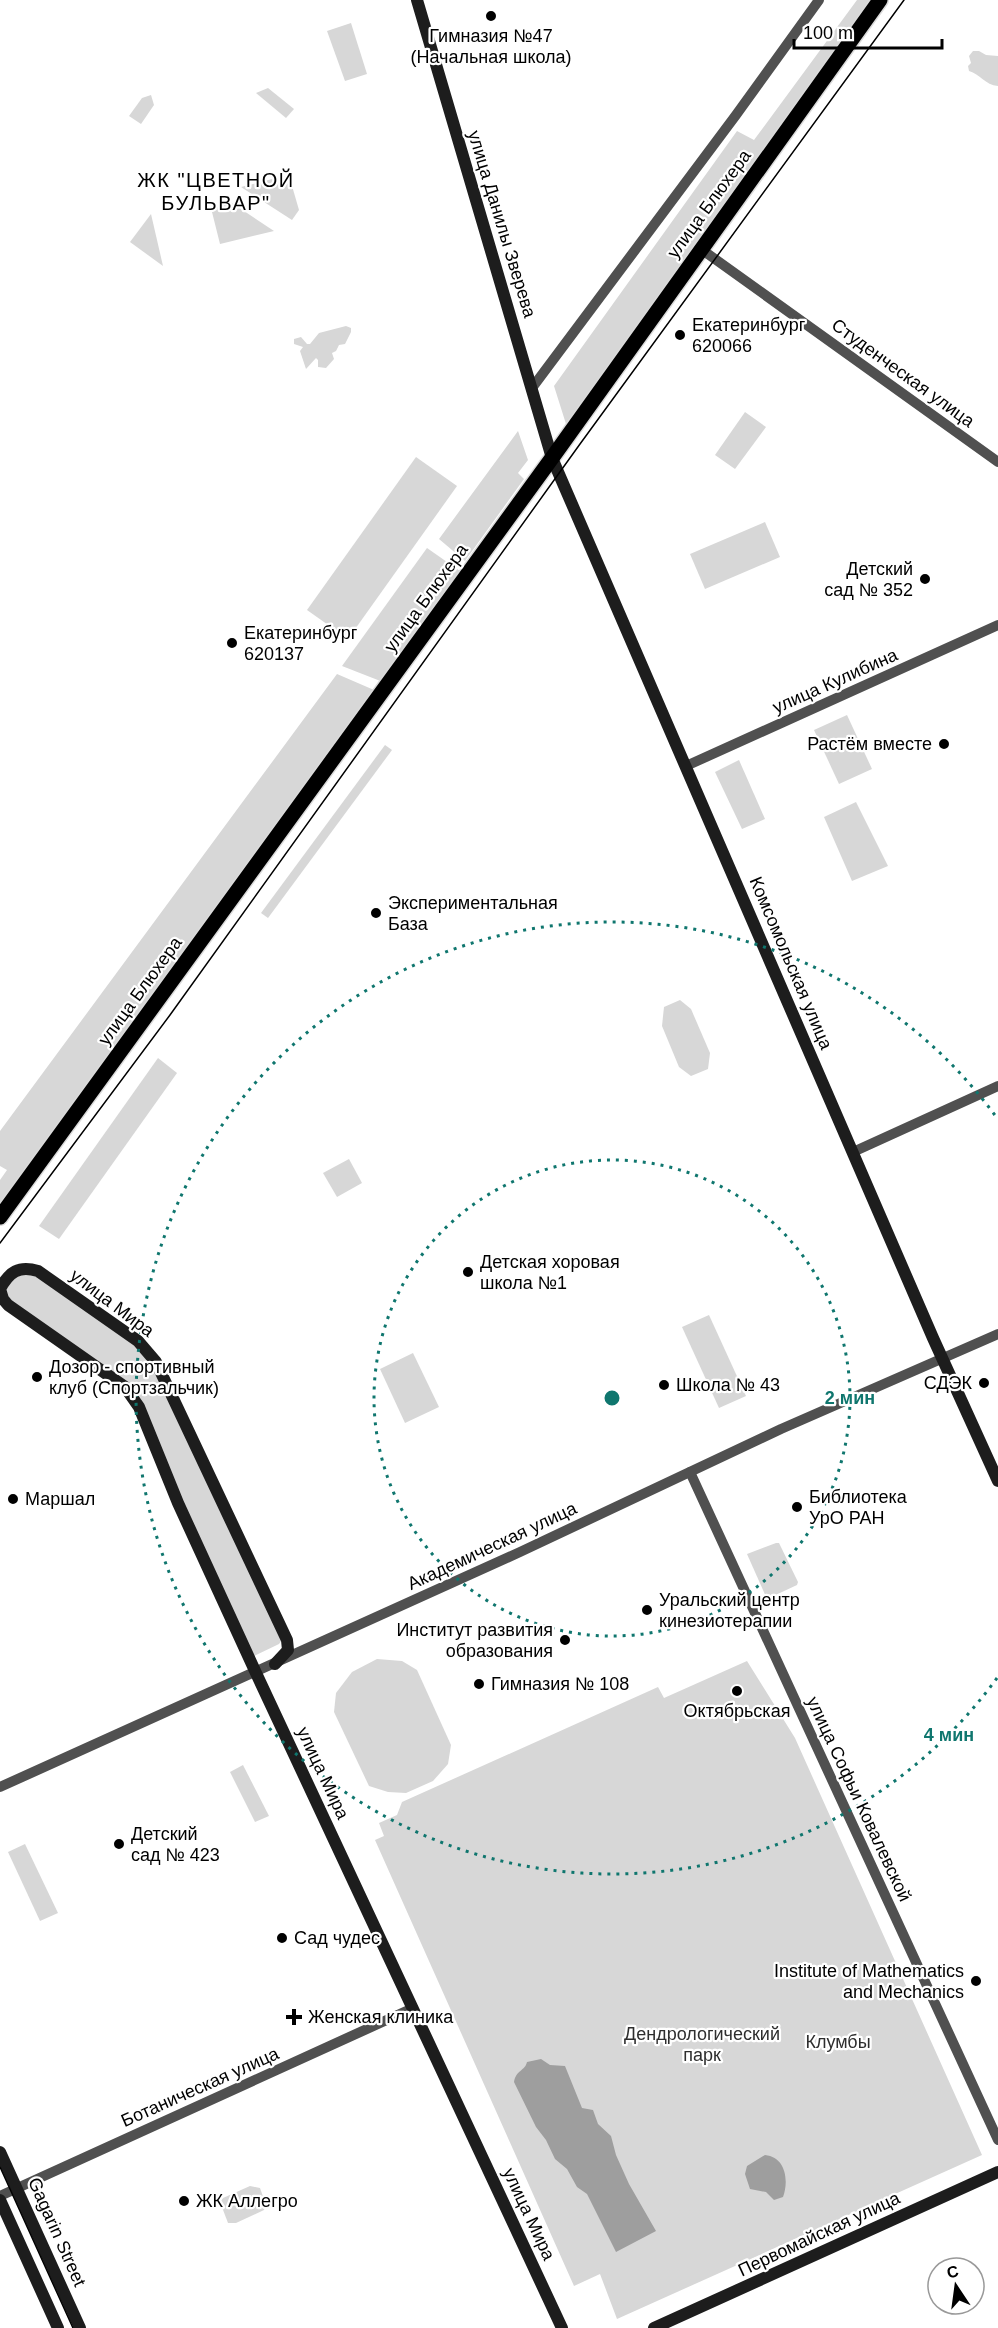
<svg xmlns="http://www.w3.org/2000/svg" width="998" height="2328" font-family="Arial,sans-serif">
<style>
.green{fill:#d7d7d7}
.water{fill:#9e9e9e}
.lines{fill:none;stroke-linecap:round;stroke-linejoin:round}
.primary-casing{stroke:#dbdbdb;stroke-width:18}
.street{stroke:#505050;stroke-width:10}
.secondary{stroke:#1d1d1d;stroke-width:12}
.primary{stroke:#000;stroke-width:15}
.tram{stroke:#000;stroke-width:1.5}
.ring{fill:none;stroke:#0f766e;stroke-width:3;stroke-dasharray:3 6}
.poi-dot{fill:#000;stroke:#fff;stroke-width:2}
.labels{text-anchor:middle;stroke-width:4.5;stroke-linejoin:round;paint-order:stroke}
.poi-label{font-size:18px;fill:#000;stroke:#fff;text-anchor:start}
.street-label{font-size:18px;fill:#000;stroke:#fff}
.park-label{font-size:18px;fill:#2e2e2e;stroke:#fff}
.neighbourhood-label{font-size:20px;letter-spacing:1.5px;fill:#000;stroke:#fff}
.centre{fill:#0f766e;stroke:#fff;stroke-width:3}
.ring-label{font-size:18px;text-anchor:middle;font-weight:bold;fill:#0f766e;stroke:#fff;stroke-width:4.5;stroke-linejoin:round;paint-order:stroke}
</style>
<rect width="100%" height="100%" fill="#fff"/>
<!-- green -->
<g class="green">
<path d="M857,0H874L566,424L554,386L737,131L754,140Z"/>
<path d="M351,23L367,74L345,81L327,31Z"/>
<path d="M973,51H979L986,55L998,56V86C985,85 980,74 969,71L968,66L971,63L969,56Z"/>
<path d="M268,88L294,109L286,118L256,93Z"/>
<path d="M151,95L154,105L141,124L129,116L142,98Z"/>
<path d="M284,176L290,179L299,210L292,220L241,187Z"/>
<path d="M226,199L274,231L220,244L212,212Z"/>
<path d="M151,214L163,266L130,242Z"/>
<path d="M346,326L351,328V332L345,344L339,345L336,351L332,353L334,359L326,368L318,367V360L316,358L306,369L300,351L303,347L294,344V339L301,337L307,344H310L319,333Z"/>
<path d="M745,412L766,427L735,469L715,455Z"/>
<path d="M518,431L528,460L518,473L524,479L465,561L439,539Z"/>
<path d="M416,457L457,486L348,639L307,610Z"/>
<path d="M765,522L780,557L705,589L690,554Z"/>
<path d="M427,548L467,576L388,684L342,666Z"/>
<path d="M337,674L381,693L0,1217V1180L7,1170L0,1166V1131Z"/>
<path d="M847,715L872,769L839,784L814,730Z"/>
<path d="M385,745L392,750L268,918L261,913Z"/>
<path d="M739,760L765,819L742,829L715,772Z"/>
<path d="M856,802L888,866L852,881L824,817Z"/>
<path d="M680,1000L691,1009L710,1053L708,1069L691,1076L679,1067L662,1026L664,1007Z"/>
<path d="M158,1058L177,1073L59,1239L39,1226Z"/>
<path d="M349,1159L362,1183L337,1197L323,1173Z"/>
<path d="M28,1268L147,1350L285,1636L279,1644L250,1658L132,1395L8,1305L4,1281Z"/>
<path d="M709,1315L746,1396L719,1408L682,1327Z"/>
<path d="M413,1353L439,1407L405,1423L380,1369Z"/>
<path d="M776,1543H779L798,1582L797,1585L767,1599L747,1554Z"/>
<path d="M377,1659L402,1661L417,1670L451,1745L448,1764L433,1781L406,1793L388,1792L369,1786L334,1712L336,1693L352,1672Z"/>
<path d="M747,1661L795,1738L982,2155L617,2319L600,2274L574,2286L375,1840L384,1836L379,1823L397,1815L402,1802L658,1687L664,1698Z"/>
<path d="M243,1765L269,1816L255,1822L230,1772Z"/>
<path d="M25,1844L58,1913L40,1921L8,1852Z"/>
<path d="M250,2186L260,2188L266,2205L264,2210L236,2223H228L220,2202L223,2198Z"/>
</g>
<!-- water -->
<g class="water">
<path d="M541,2059L550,2065L565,2066L582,2108L593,2110L598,2124L611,2136L616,2155L629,2184L656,2231L616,2252L587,2194L577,2187L567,2169L555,2159L546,2140L536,2127L514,2082C516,2070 525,2071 527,2062Z"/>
<path d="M765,2155C786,2157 789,2181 783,2197L774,2200L766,2192L750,2189L745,2174L747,2166Z"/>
</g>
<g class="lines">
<!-- primary casing -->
<g class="primary-casing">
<path id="primary" d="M0,1217L552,458L880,0"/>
</g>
<!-- street -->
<g class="street">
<path d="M701,249L998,462"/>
<path d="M532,388L736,115L819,0"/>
<path d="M686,766L998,625"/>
<path d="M853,1152L998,1086"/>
<path d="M690,1472L998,2140"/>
<path d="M0,1787L520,1552L781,1429L998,1334"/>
<path d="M0,2196L413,2008"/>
</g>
<!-- secondary -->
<g class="secondary">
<path d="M417,0L552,458L933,1338L998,1481"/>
<path d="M275,1664L288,1650L287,1640L156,1362L138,1341L38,1271C19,1265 9,1272 0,1289L3,1299L8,1305L125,1387L139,1407L178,1503L256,1673L562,2328"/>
<path d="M0,2152L80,2328"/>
<path d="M0,2200L58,2328"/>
<path d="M654,2328L998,2172"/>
</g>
<!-- primary -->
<use href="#primary" class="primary"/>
<!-- tram -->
<g class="tram">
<path d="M0,1243L170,1015L580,444L904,0"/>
<path d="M0,2167L73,2328"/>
</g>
</g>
<!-- distance rings -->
<g class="ring">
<circle cx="612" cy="1398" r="238"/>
<path d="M997 1678A476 476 0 1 1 997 1118"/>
</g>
<!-- markers -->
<g class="poi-dot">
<circle cx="491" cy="16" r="6"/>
<circle cx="680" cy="335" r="6"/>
<circle cx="925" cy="579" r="6"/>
<circle cx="232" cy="643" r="6"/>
<circle cx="944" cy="744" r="6"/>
<circle cx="376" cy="913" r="6"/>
<circle cx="468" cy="1272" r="6"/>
<circle cx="37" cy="1377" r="6"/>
<circle cx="984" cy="1383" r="6"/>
<circle cx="664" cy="1385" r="6"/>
<circle cx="13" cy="1499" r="6"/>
<circle cx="797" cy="1507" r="6"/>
<circle cx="647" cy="1610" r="6"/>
<circle cx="565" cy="1640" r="6"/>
<circle cx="479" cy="1684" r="6"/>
<circle cx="737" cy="1691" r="6"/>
<circle cx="119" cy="1844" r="6"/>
<circle cx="282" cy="1938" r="6"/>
<circle cx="976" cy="1981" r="6"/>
<path d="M291 2008h6v6h6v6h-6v6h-6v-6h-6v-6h6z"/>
<circle cx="184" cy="2201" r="6"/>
</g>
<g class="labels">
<!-- poi labels -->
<g class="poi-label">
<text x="491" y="42" text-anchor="middle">Гимназия №47<tspan x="491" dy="21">(Начальная школа)</tspan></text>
<text x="692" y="331">Екатеринбург<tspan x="692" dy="21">620066</tspan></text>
<text x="913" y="575" text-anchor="end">Детский<tspan x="913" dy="21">сад № 352</tspan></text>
<text x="244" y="639">Екатеринбург<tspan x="244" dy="21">620137</tspan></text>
<text x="932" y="750" text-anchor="end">Растём вместе</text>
<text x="388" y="909">Экспериментальная<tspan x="388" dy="21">База</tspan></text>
<text x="480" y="1268">Детская хоровая<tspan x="480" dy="21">школа №1</tspan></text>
<text x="49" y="1373">Дозор - спортивный<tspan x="49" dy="21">клуб (Спортзальчик)</tspan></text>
<text x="972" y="1389" text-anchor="end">СДЭК</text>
<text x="676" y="1391">Школа № 43</text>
<text x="809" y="1503">Библиотека<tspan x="809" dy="21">УрО РАН</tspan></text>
<text x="25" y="1505">Маршал</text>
<text x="659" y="1606">Уральский центр<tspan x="659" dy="21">кинезиотерапии</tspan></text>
<text x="553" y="1636" text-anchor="end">Институт развития<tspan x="553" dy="21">образования</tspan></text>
<text x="491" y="1690">Гимназия № 108</text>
<text x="737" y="1717" text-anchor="middle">Октябрьская</text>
<text x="131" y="1840">Детский<tspan x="131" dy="21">сад № 423</tspan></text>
<text x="294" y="1944">Сад чудес</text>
<text x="964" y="1977" text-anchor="end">Institute of Mathematics<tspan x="964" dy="21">and Mechanics</tspan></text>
<text x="308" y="2023">Женская клиника</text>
<text x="196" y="2207">ЖК Аллегро</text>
</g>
<!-- street labels -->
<g class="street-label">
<text transform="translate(709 204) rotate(-54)" y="6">улица Блюхера</text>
<text transform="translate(502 224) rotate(73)" y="6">улица Данилы Зверева</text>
<text transform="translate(903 373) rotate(36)" y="6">Студенческая улица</text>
<text transform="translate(426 598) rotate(-54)" y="6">улица Блюхера</text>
<text transform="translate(835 681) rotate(-24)" y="6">улица Кулибина</text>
<text transform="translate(791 963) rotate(67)" y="6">Комсомольская улица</text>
<text transform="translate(140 991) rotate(-54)" y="6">улица Блюхера</text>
<text transform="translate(112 1303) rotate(37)" y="6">улица Мира</text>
<text transform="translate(492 1546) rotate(-25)" y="6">Академическая улица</text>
<text transform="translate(323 1773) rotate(65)" y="6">улица Мира</text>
<text transform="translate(859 1799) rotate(65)" y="6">улица Софьи Ковалевской</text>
<text transform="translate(200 2087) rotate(-24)" y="6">Ботаническая улица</text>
<text transform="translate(529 2214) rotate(65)" y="6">улица Мира</text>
<text transform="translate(57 2232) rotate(66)" y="6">Gagarin Street</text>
<text transform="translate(819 2234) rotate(-25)" y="6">Первомайская улица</text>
</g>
<!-- park labels -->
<g class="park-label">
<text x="702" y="2040">Дендрологический<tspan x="702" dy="21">парк</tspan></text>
<text x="838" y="2048">Клумбы</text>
</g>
<!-- neighbourhood labels -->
<g class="neighbourhood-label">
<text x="216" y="187">ЖК "ЦВЕТНОЙ<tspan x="216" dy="23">БУЛЬВАР"</tspan></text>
</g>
</g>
<circle cx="612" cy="1398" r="9" class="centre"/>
<g class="ring-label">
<text x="850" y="1404">2 мин</text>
<text x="949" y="1741">4 мин</text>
</g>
<!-- north arrow -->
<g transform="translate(956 2286) rotate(347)"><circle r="28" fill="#ffffff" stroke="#999999" stroke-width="1.5"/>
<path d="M0-4.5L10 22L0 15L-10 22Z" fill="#000000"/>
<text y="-9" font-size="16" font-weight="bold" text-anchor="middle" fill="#000000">С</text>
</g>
<!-- scale -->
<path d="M794 39v9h148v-9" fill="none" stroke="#000000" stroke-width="3"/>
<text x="803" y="39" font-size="18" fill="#000000" stroke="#ffffff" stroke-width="4.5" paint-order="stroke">100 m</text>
</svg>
